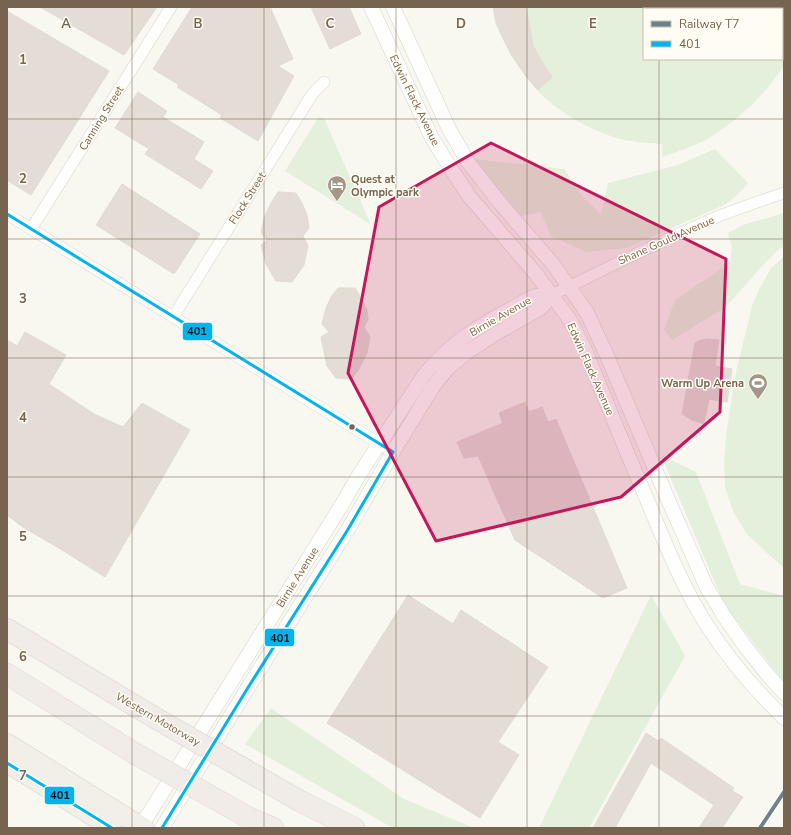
<svg xmlns="http://www.w3.org/2000/svg" width="791" height="835" font-family="'Nunito Sans',sans-serif">
<style>
.green{fill:#e4f0dc;fill-rule:evenodd}
.building{fill:#e3ddd5;stroke:#e1dcd2}
.lines{fill:none;stroke-linecap:round;stroke-linejoin:round}
.minor-casing{stroke:#d8d4ce;stroke-width:12}
.tertiary-casing{stroke:#d8d4ce;stroke-width:15}
.trunk-casing{stroke:#d9d4cc;stroke-width:20}
.motorway-casing{stroke:#d9d4cc;stroke-width:22}
.minor{stroke:#fefefd;stroke-width:11}
.tertiary{stroke:#fefefd;stroke-width:14}
.trunk{stroke:#f2eee8;stroke-width:19}
.motorway{stroke:#f1ece8;stroke-width:21}
.motorway-bridge-casing{stroke:#d9d4cc;stroke-width:22;stroke-linecap:butt}
.motorway-bridge{stroke:#f1ece8;stroke-width:21}
.bus-1-casing{stroke:#fefcf3;stroke-width:6}
.bus-1{stroke:#00b5ef;stroke-width:3}
.rail-1-casing{stroke:#fefcf3;stroke-width:7}
.rail-1{stroke:#6f818e;stroke-width:4}
.marked{fill:#c2185b;fill-opacity:0.2;stroke:#c2185b;stroke-width:3;stroke-linejoin:round}
.grid{fill:none;stroke:#776450;stroke-width:1;stroke-opacity:0.55}
.bus-dot{fill:#776450;stroke:#fefcf3;stroke-width:1.5}
.labels{text-anchor:middle;stroke-width:3;stroke-linejoin:round;paint-order:stroke}
.street-label{font-size:11px;fill:#776450;stroke:#fefcf3}
.poi-label{font-size:11px;font-weight:bold;fill:#776450;stroke:#fefcf3;text-anchor:start}
.grid-label{font-size:13px;text-anchor:middle;font-weight:bold;fill:#776450;stroke:#fefcf3;stroke-width:3;stroke-linejoin:round;paint-order:stroke}
.line-badge{stroke:#fefcf3;stroke-width:1.5}
.pale-badge-label{font-size:11px;text-anchor:middle;font-weight:bold;fill:#111}
</style>
<rect width="100%" height="100%" fill="#f8f7f0"/>
<!-- green -->
<g class="green">
<path d="M493,7H784V66L770,85L753,104L732,122L708,139L685,149L662,157V144C652,143 641,143 631,141C602,137 564,116 543,96C528,81 513,60 504,42C498,31 495,19 493,7ZM644,9H782V59H644Z"/>
<path d="M318,118H324L370,223V224L285,171Z"/>
<path d="M715,149L748,183L736,196L726,204L627,248L586,252L551,236L541,212L521,216L474,159L564,169L583,197L601,215L608,183L678,165Z"/>
<path d="M784,213V246L779,249L761,267L726,307L672,340L664,330L675,300L730,263L732,247L728,233L743,225Z"/>
<path d="M784,257V568L766,552L747,534L734,513L725,488L724,461L727,428L736,372L749,319L752,306L760,288L771,268Z"/>
<path d="M661,455L696,472L740,584L784,596V683L724,604Z"/>
<path d="M651,595L685,656L589,828H539Z"/>
<path d="M271,708L404,799L474,828H393L245,744Z"/>
</g>
<!-- building -->
<g class="building">
<path d="M40,7H157L124,55Z"/>
<path d="M192,7H270L293,59L278,66L294,76L258,141L220,118L222,115L177,87L179,85L153,69Z"/>
<path d="M311,7H349L361,34L330,49Z"/>
<path d="M493,7H526L533,46L544,65L552,77L538,90L528,79L512,56L496,23Z"/>
<path d="M7,11L109,71L31,195L7,180Z"/>
<path d="M138,92L167,111L163,117L204,142L194,159L213,171L201,189L145,154L149,149L115,128Z"/>
<path d="M122,184L200,234L174,274L96,225Z"/>
<path d="M278,192L296,193L302,203L307,215L309,228L303,236L308,246L304,265L292,282L276,281L266,264L261,245L267,240L261,233L264,218L271,203Z"/>
<path d="M338,288H355L360,296L367,310L368,319L364,327L370,337L367,353L359,369L352,379L336,378L327,366L321,337L329,332L322,324L326,308L331,297Z"/>
<path d="M25,332L66,355L49,384L94,414L123,427L142,403L190,430L105,577L62,550L23,527L7,515V340L17,346Z"/>
<path d="M707,339L719,340L715,366L732,369L727,402L709,399L704,424L692,420L682,414L695,343L701,340Z"/>
<path d="M525,402L529,412L542,407L548,422L556,419L627,588L603,598L515,540L478,456L464,458L457,442L503,423L499,413Z"/>
<path d="M408,595L453,624L461,610L548,667L498,742L519,755L480,818L327,723Z"/>
<path d="M646,733L658,741L661,738L734,788L732,791L743,797L722,828H699L714,805L651,763L615,828H593Z"/>
</g>
<g class="lines">
<!-- minor casing -->
<g class="minor-casing">
<g id="minor">
<path d="M7,214L275,380L393,452"/>
<path d="M31,229L171,7"/>
<path d="M552,295C605,269 658,242 712,219C736,209 760,201 784,193"/>
<path d="M173,317L313,93L324,82"/>
</g>
</g>
<!-- tertiary casing -->
<g class="tertiary-casing">
<g id="tertiary">
<path d="M371,7L432,138L455,175L469,196L536,274L570,320L585,350C606,402 628,455 650,507C667,548 684,590 708,627C730,661 756,691 784,718"/>
<path d="M393,7L449,129L468,162L500,203L552,263L579,301L587,313L604,349L670,504L706,586L724,616L744,645L767,674L784,693"/>
<path d="M144,828L145,820L341,506L359,475L424,375C449,345 475,328 509,310C517,306 525,300 533,297C539,295 546,295 552,295"/>
<path d="M162,828L249,686L347,531L393,452L432,388L448,368L466,353L495,334L541,308L552,295"/>
</g>
</g>
<!-- trunk casing -->
<g class="trunk-casing">
<g id="trunk">
<path d="M7,743L144,828"/>
<path d="M7,763L112,828"/>
</g>
</g>
<!-- motorway casing -->
<g class="motorway-casing">
<g id="motorway">
<path d="M7,629L157,719"/>
<path d="M7,674L134,753"/>
<path d="M300,801L354,828"/>
<path d="M249,818L273,828"/>
</g>
</g>
<!-- minor -->
<use href="#minor" class="minor"/>
<!-- tertiary -->
<use href="#tertiary" class="tertiary"/>
<!-- trunk -->
<use href="#trunk" class="trunk"/>
<!-- motorway -->
<use href="#motorway" class="motorway"/>
<!-- motorway-bridge casing -->
<g class="motorway-bridge-casing">
<g id="motorway-bridge">
<path d="M157,719L300,801"/>
<path d="M134,753L249,818"/>
</g>
</g>
<!-- motorway-bridge -->
<use href="#motorway-bridge" class="motorway-bridge"/>
<!-- bus-1 casing -->
<g class="bus-1-casing">
<g id="bus-1">
<path d="M7,214L393,452L347,531L249,686L162,828"/>
<path d="M7,763L112,828"/>
</g>
</g>
<!-- bus-1 -->
<use href="#bus-1" class="bus-1"/>
<!-- rail-1 casing -->
<g class="rail-1-casing">
<path id="rail-1" d="M760,828L784,792"/>
</g>
<!-- rail-1 -->
<use href="#rail-1" class="rail-1"/>
</g>
<!-- marked area -->
<path class="marked" d="M491,143L726,259L720,412L621,497L436,541L348,373L379,207Z"/>
<!-- grid -->
<path class="grid" d="M132,7V828M264,7V828M396,7V828M527,7V828M659,7V9M659,59V828M7,119H784M7,239H784M7,358H784M7,477H784M7,596H784M7,716H784"/>
<!-- icons -->
<defs>
<g id="hotel-pin" transform="scale(1)"><path d="M0 17L-7.5 6A9.5 9.5 0 1 1 7.5 6Z" fill="#a49788" stroke="#fefcf3"/><path d="M-6-4.5h1.5V1H6V5H4.5V3h-9V5H-6ZM-4 0a1.8 1.8 0 1 1 3.6 0ZM.5 0V-2.5h3Q6-2.5 6 0Z" fill="#fff"/></g>
<g id="stadium-pin" transform="scale(1)"><path d="M0 17L-7.5 6A9.5 9.5 0 1 1 7.5 6Z" fill="#a49788" stroke="#fefcf3"/><path d="M0-5a6.5 5 0 1 0 0 10a6.5 5 0 1 0 0-10ZM-3.5-1.8h7v3.6h-7Z" fill="#fff"/></g>
</defs>
<g fill-rule="evenodd">
<use href="#hotel-pin" x="337" y="185"/>
<use href="#stadium-pin" x="758" y="383"/>
</g>
<!-- markers -->
<circle class="bus-dot" cx="352" cy="427" r="3.5"/>
<g class="labels">
<!-- street labels -->
<g class="street-label">
<text transform="translate(415 100) rotate(64)" y="4">Edwin Flack Avenue</text>
<text transform="translate(101 118) rotate(-58)" y="4">Canning Street</text>
<text transform="translate(247 198) rotate(-58)" y="4">Flock Street</text>
<text transform="translate(666 240) rotate(-24)" y="4">Shane Gould Avenue</text>
<text transform="translate(500 316) rotate(-30)" y="4">Birnie Avenue</text>
<text transform="translate(591 369) rotate(66)" y="4">Edwin Flack Avenue</text>
<text transform="translate(297 577) rotate(-58)" y="4">Birnie Avenue</text>
<text transform="translate(158 719) rotate(30)" y="4">Western Motorway</text>
</g>
<!-- poi labels -->
<g class="poi-label">
<text x="351" y="183">Quest at<tspan x="351" dy="13">Olympic park</tspan></text>
<text x="744" y="387" text-anchor="end">Warm Up Arena</text>
</g>
</g>
<g class="grid-label">
<text x="66" y="28">A</text>
<text x="198" y="28">B</text>
<text x="330" y="28">C</text>
<text x="461" y="28">D</text>
<text x="593" y="28">E</text>
<text x="23" y="64">1</text>
<text x="23" y="183">2</text>
<text x="23" y="303">3</text>
<text x="23" y="422">4</text>
<text x="23" y="541">5</text>
<text x="23" y="661">6</text>
<text x="23" y="780">7</text>
</g>
<g class="line-badge">
<rect x="182" y="322" width="31" height="19" rx="4" fill="#00b5ef"/>
<rect x="264" y="628" width="31" height="19" rx="4" fill="#00b5ef"/>
<rect x="44" y="786" width="31" height="19" rx="4" fill="#00b5ef"/>
</g>
<g class="pale-badge-label">
<text x="197" y="335">401</text>
<text x="280" y="642">401</text>
<text x="60" y="799">401</text>
</g>
<!-- border -->
<rect width="791" height="835" fill="none" stroke="#776450" stroke-width="16"/>
<!-- legend -->
<rect x="643" y="8" width="140" height="52" fill="#fefcf3" stroke="#c8bfb2"/>
<rect x="651" y="21" width="20" height="6" fill="#6f818e" stroke="#c8bfb2"/>
<text x="679" y="28" font-size="12" fill="#776450">Railway T7</text>
<rect x="651" y="41" width="20" height="6" fill="#00b5ef" stroke="#c8bfb2"/>
<text x="679" y="48" font-size="12" fill="#776450">401</text>
</svg>
